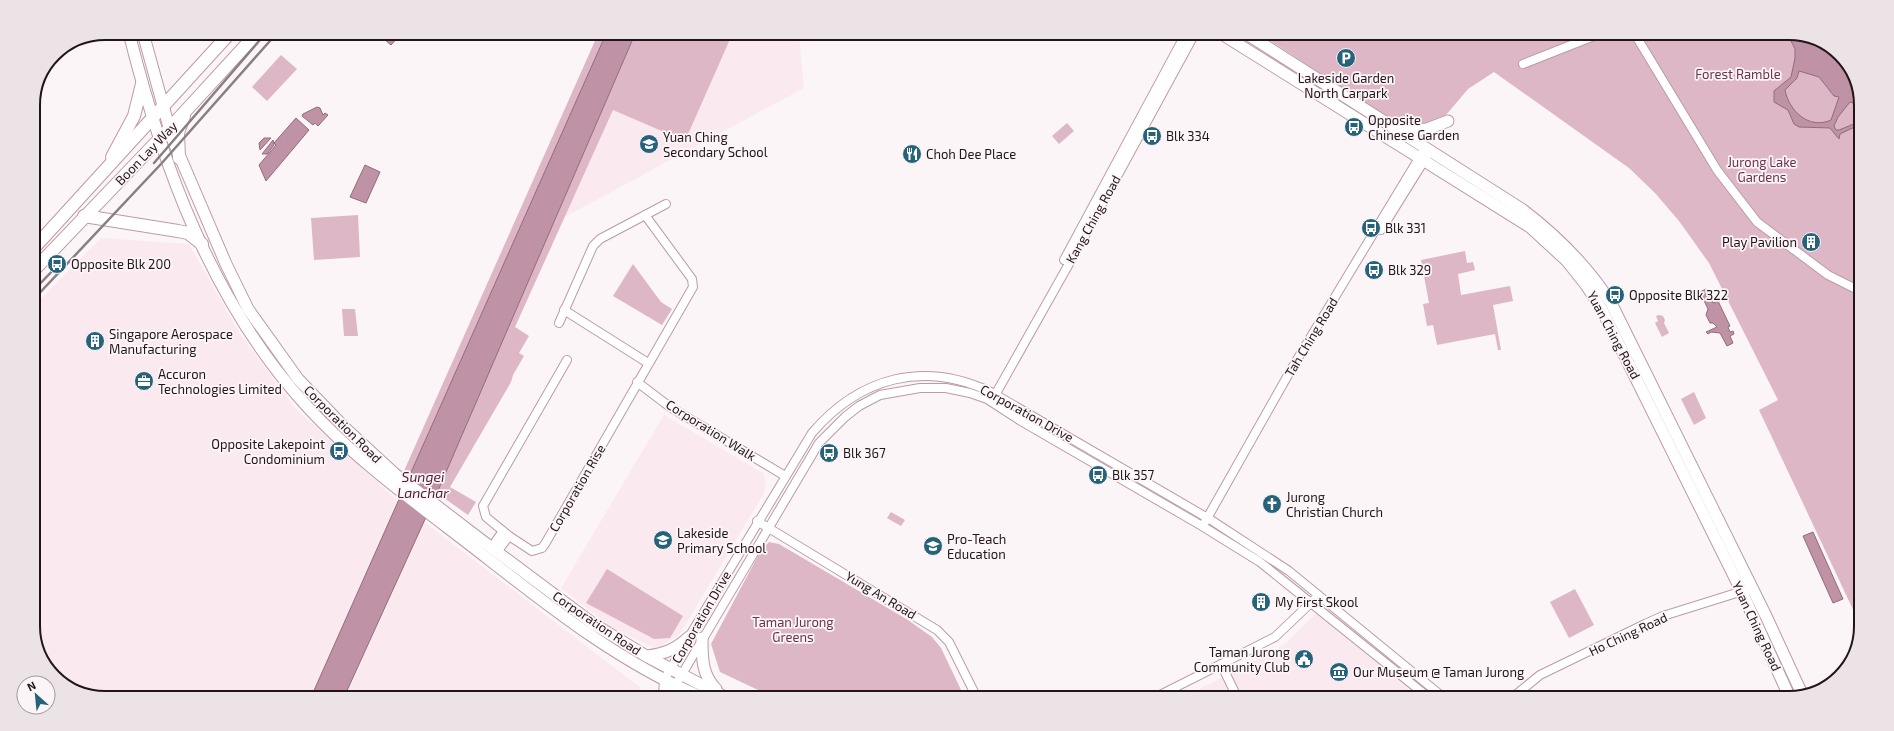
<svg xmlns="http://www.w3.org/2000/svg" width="1894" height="731" font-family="'Exo 2',sans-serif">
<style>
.built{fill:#fbe9f0}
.green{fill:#ddb7c6}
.water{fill:#bf92a5;stroke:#906c7b;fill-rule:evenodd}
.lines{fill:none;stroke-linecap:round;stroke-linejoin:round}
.street-casing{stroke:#bc9aa8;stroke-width:10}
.secondary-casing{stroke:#bc9aa8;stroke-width:13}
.primary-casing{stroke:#bc9aa8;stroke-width:14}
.street{stroke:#fff;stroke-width:8}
.secondary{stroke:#fff;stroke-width:11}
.primary{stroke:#fff;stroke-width:12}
.rail{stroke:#897f83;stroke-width:2.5}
.labels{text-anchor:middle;stroke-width:3.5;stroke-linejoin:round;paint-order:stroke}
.park-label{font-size:13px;fill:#6a304c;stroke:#fcf5f7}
.poi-label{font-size:13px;fill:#22151a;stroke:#fcf5f7;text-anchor:start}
.street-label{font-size:13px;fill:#22151a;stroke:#fcf5f7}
.water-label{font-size:14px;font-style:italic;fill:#521a36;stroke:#fcf5f7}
.rim{fill:none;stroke:#22151a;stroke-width:2}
</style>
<rect width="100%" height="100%" fill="#fcf5f7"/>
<!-- built -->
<g class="built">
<path d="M643,34L799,35L804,88L563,218L609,119Z"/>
<path d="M101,238L189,244L240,334L296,409L398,501L312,695L82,694L48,670L33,631V307Z"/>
<path d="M664,415L763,473L766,482L764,493L683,629L678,636L665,643L660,651L611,627L561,588Z"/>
<path d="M423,521L641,688L637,695H345L389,601Z"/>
<path d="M1316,613L1418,697H1184L1284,645Z"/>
</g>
<!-- green -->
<g class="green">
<path d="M598,34H606L411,473L404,471Z"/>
<path d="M635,34H724L731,37L685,141L613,110L515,327L529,336L519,353L524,356L513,375L511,382L450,487L476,502L468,515L437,493Z"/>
<path d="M1263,36L1789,37L1795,49L1799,70L1819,77L1834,96L1861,105L1857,618L1759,410L1778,400L1709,263L1679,221L1655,193L1629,168L1494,72L1468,89L1429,135L1419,138Z"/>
<path d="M281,55L297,69L267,101L252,87Z"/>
<path d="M1067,123L1074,131L1059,144L1052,136Z"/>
<path d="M358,215L360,257L314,260L311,218Z"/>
<path d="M1465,251L1467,263L1473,262L1475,270L1458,274L1461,295L1510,286L1513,301L1493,305L1501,350H1498L1495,334L1437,345L1433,325L1427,326L1423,304L1429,303L1421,260Z"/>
<path d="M633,264L661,302L672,309L662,325L613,296Z"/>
<path d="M342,309H355L358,336H344Z"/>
<path d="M1659,315L1663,316L1665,320L1664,323L1669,333L1662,337L1655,323L1658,321L1656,316Z"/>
<path d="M1694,392L1706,418L1694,425L1681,399Z"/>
<path d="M891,512L905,520L901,526L887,518Z"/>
<path d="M769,542L779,544L908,620L932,637L941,648L964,696H771L720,672L711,644L761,550Z"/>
<path d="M607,569L683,616L670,638L654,639L586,603Z"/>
<path d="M1575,589L1594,625L1569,638L1550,602Z"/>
</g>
<!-- water -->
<g class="water">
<path d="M378,34H401L391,45Z"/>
<path d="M606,34H635L437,493L345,695H312Z"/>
<path d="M1789,37H1812L1846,61L1861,100V105L1850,102L1838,117L1834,126L1836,130H1839L1861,121V124L1840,134L1839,139L1830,128L1799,127L1794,124L1788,110L1774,102V91L1791,77L1795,58V49ZM1799,71L1819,77L1834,96L1839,97L1831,120C1809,130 1789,111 1785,90L1797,78Z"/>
<path d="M317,107L320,108L323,115L325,113L328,115L318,126L315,123L313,125L302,116L303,114Z"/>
<path d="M296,118L309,130L266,181L259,165L276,145L274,143Z"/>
<path d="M264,138H271L260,150L259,143Z"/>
<path d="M273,140L274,145L267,154H262Z"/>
<path d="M365,165L380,172L366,203L350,197Z"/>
<path d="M1706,289L1713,297L1711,299L1713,303L1718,301L1730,326L1728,327L1730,332L1733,331L1734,334L1730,336L1733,343L1727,346L1720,333L1711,332L1708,334L1706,332L1717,327L1713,323H1710L1706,315L1708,309L1700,292Z"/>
<path d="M1813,532L1843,599L1833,603L1803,536Z"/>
</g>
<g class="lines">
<!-- street casing -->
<g class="street-casing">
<g id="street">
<path d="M572,34H581"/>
<path d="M1636,36L1717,170L1757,222L1828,275L1860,291"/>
<path d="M1523,64L1594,36"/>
<path d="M1381,230L1427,156"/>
<path d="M1064,260L1185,35"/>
<path d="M564,310L648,363"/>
<path d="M559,323L593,246L600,239L666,204"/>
<path d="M567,360L483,506L486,517L509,536L532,551L542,548L545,544L693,287L692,279L645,215"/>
<path d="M637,382L670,407L785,476"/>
<path d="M994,397L1083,239L1194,35"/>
<path d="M757,521L937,630L949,642L976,696"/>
<path d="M1205,522L1292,368L1422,153"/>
<path d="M491,548L503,531"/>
<path d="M497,552L509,536"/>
<path d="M1221,664L1237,697"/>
<path d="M663,695L664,680L689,637L812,433C860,377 924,360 991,392L1211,520L1289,571L1443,697"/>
<path d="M665,695L675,686L819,443L845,417L859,406L880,395L920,388H946L970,393L987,399L1021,421L1202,526L1260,562L1428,697"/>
<path d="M1156,697L1275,637L1318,596"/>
<path d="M1513,697L1540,675L1645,624L1663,616L1746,590"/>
</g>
</g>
<!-- secondary casing -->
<g class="secondary-casing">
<g id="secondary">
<path d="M129,33C162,165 212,302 305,404C355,460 423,508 482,554C550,607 619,662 699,696"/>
<path d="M143,33L172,138L226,264L248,309L298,379L345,428L395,474L497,552L592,623L646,656L723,696"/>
<path d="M1225,36L1530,227L1567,261L1586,285L1601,308L1742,592L1790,698"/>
<path d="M1250,36L1523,210C1557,236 1588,267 1611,303L1766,616L1802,694"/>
<path d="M1399,132L1427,129L1448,121"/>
<path d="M702,638C702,658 702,675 716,689"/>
<path d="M647,656C665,654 676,649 689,637"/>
</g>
</g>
<!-- primary casing -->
<g class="primary-casing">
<g id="primary">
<path d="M112,157L134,116L142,84"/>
<path d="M179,158L178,133L184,116"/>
<path d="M84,216L178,231L188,233L202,244"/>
<path d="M33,249L230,33"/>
<path d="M33,271L169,129L257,33"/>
</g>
</g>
<!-- street -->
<use href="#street" class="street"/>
<!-- secondary -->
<use href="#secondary" class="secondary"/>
<!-- primary -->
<use href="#primary" class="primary"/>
<!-- rail -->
<g class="rail">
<path d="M154,163L266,33"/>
<path d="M33,291L58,265"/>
<path d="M33,300L161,164L277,33"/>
</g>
</g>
<!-- icons -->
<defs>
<g id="parking-disc" transform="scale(1)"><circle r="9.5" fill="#26637a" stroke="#fcf5f7"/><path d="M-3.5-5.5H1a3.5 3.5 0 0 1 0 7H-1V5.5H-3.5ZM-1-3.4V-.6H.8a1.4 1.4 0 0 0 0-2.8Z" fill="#fff"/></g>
<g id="bus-disc" transform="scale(1)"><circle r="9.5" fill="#26637a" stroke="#fcf5f7"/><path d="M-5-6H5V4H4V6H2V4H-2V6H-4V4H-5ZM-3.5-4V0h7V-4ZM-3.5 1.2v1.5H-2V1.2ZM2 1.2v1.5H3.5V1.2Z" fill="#fff"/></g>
<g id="school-disc" transform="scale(1)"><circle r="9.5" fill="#26637a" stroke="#fcf5f7"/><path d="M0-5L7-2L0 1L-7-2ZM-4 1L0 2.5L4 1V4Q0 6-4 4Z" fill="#fff"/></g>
<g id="restaurant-disc" transform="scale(1)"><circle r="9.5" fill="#26637a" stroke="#fcf5f7"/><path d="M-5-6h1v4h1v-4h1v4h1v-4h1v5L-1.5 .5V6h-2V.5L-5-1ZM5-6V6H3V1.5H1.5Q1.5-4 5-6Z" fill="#fff"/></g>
<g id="building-disc" transform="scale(1)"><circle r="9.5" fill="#26637a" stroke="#fcf5f7"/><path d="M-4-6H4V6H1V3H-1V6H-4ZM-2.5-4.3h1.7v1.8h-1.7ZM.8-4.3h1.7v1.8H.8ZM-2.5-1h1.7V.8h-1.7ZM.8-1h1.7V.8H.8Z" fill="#fff"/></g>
<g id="office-disc" transform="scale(1)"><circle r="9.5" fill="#26637a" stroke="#fcf5f7"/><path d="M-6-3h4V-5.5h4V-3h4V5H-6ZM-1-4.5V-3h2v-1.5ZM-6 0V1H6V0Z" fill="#fff"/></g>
<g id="church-disc" transform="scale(1)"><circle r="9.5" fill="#26637a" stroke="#fcf5f7"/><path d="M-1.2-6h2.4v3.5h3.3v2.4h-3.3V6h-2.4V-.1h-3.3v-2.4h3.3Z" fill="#fff"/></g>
<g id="civic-disc" transform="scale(1)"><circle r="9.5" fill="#26637a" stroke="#fcf5f7"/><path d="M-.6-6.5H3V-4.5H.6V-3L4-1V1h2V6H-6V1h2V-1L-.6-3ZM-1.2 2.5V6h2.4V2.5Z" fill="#fff"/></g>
<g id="museum-disc" transform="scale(1)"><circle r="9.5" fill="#26637a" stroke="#fcf5f7"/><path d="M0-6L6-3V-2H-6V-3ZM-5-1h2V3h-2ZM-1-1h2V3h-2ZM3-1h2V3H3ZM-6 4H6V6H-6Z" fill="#fff"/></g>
</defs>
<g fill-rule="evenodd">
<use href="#parking-disc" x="1346" y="58"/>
<use href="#bus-disc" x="1354" y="127"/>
<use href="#bus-disc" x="1152" y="136"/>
<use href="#school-disc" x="649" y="144"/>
<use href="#restaurant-disc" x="912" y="154"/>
<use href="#bus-disc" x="1371" y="228"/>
<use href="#building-disc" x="1811" y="242"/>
<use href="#bus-disc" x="57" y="264"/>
<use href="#bus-disc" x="1374" y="270"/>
<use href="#bus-disc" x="1615" y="295"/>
<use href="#building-disc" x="95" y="341"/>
<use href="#office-disc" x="144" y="381"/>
<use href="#bus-disc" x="339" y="451"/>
<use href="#bus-disc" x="829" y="453"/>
<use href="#bus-disc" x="1098" y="475"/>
<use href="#church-disc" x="1272" y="504"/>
<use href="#school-disc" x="663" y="540"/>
<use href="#school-disc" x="933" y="546"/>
<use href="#building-disc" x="1261" y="602"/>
<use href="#civic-disc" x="1304" y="659"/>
<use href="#museum-disc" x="1339" y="672"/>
</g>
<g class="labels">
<!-- park labels -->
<g class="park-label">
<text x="1738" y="79">Forest Ramble</text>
<text x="1762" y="167">Jurong Lake<tspan x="1762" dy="15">Gardens</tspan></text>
<text x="793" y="627">Taman Jurong<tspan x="793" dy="15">Greens</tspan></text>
</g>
<!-- poi labels -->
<g class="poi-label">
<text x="1346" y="83" text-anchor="middle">Lakeside Garden<tspan x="1346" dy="15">North Carpark</tspan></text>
<text x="1368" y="125">Opposite<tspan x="1368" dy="15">Chinese Garden</tspan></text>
<text x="1166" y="141">Blk 334</text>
<text x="663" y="142">Yuan Ching<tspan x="663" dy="15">Secondary School</tspan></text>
<text x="926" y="159">Choh Dee Place</text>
<text x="1385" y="233">Blk 331</text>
<text x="1797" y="247" text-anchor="end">Play Pavilion</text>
<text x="71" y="269">Opposite Blk 200</text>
<text x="1388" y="275">Blk 329</text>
<text x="1629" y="300">Opposite Blk 322</text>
<text x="109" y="339">Singapore Aerospace<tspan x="109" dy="15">Manufacturing</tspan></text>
<text x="158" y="379">Accuron<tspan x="158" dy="15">Technologies Limited</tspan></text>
<text x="325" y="449" text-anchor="end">Opposite Lakepoint<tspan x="325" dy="15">Condominium</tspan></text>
<text x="843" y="458">Blk 367</text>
<text x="1112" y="480">Blk 357</text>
<text x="1286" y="502">Jurong<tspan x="1286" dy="15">Christian Church</tspan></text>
<text x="677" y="538">Lakeside<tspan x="677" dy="15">Primary School</tspan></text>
<text x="947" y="544">Pro-Teach<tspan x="947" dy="15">Education</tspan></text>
<text x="1275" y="607">My First Skool</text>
<text x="1290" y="657" text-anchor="end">Taman Jurong<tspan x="1290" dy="15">Community Club</tspan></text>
<text x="1353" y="677">Our Museum @ Taman Jurong</text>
</g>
<!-- street labels -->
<g class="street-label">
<text transform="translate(146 153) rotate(-46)" y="5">Boon Lay Way</text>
<text transform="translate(1093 219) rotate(-61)" y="5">Kang Ching Road</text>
<text transform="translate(1614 335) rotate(62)" y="5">Yuan Ching Road</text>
<text transform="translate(1311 337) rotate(-59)" y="5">Tah Ching Road</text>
<text transform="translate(1027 413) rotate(29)" y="5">Corporation Drive</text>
<text transform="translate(343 424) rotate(45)" y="5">Corporation Road</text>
<text transform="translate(711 430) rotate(32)" y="5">Corporation Walk</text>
<text transform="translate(577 488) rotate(-60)" y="5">Corporation Rise</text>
<text transform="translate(881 595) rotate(31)" y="5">Yung An Road</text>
<text transform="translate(701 617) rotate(-60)" y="5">Corporation Drive</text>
<text transform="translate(597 623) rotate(34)" y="5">Corporation Road</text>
<text transform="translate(1757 626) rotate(65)" y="5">Yuan Ching Road</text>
<text transform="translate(1628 634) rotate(-25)" y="5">Ho Ching Road</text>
</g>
<!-- water labels -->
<g class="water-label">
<text x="423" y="482">Sungei<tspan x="423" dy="16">Lanchar</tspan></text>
</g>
</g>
<!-- crop -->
<path d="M0 0H1894V731H0ZM105 40H1789A65 65 0 0 1 1854 105V626A65 65 0 0 1 1789 691H105A65 65 0 0 1 40 626V105A65 65 0 0 1 105 40Z" fill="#ebe3e5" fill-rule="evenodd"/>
<path class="rim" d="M105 40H1789A65 65 0 0 1 1854 105V626A65 65 0 0 1 1789 691H105A65 65 0 0 1 40 626V105A65 65 0 0 1 105 40Z"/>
<!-- north arrow -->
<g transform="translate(36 695) rotate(333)"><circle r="19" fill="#fcf5f7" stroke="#a59b9f"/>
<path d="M0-3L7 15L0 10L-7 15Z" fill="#26637a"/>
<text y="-6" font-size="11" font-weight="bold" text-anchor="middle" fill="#22151a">N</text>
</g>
</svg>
